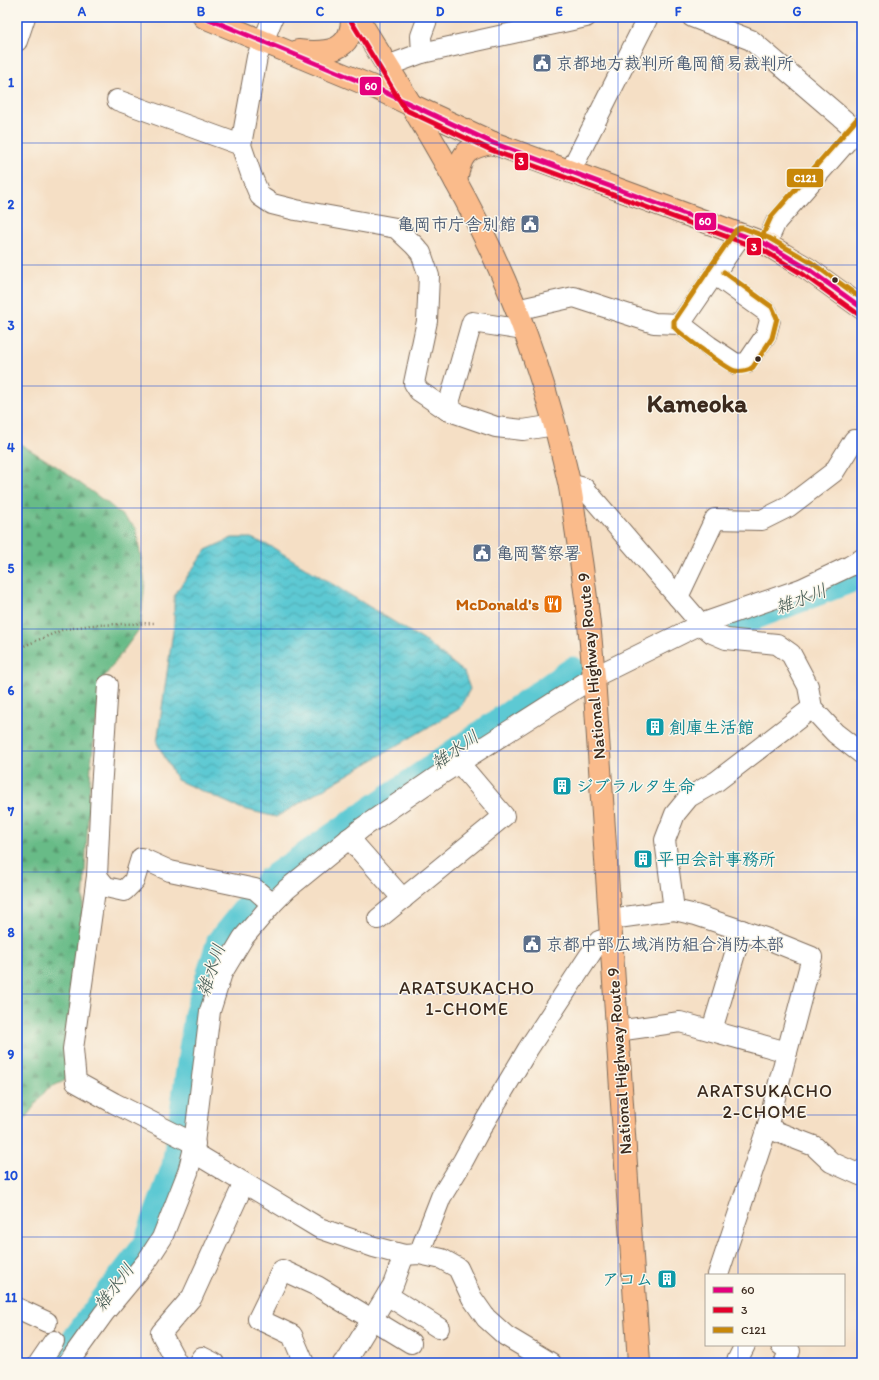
<svg xmlns="http://www.w3.org/2000/svg" width="879" height="1380" font-family="Itim,'Klee One',sans-serif">
<style>
.forest{fill:url(#forest-firs);stroke:#527252}
.water{fill:url(#water-waves);stroke:#4c7a78}
.lines{fill:none;stroke-linecap:round;stroke-linejoin:round}
.river{stroke:#5dc9d3;stroke-width:25}
.minor-casing{stroke:#7c6958;stroke-width:22}
.major-casing{stroke:#7c6958;stroke-width:24}
.highway-casing{stroke:#7c6958;stroke-width:24}
.path{stroke:#7c6958;stroke-width:2.5;stroke-dasharray:1 3;stroke-linecap:butt}
.minor{stroke:#fff;stroke-width:20}
.major{stroke:#fabb8b;stroke-width:22}
.highway{stroke:#fabb8b;stroke-width:22}
.bus-1-casing{stroke:#fbf7ec;stroke-width:8}
.bus-2-casing{stroke:#fbf7ec;stroke-width:8}
.bus-3-casing{stroke:#fbf7ec;stroke-width:8}
.bus-1{stroke:#e5007d;stroke-width:5}
.bus-2{stroke:#e4002b;stroke-width:5}
.bus-3{stroke:#c88708;stroke-width:5}
.grid{fill:none;stroke:#1d4ed8;stroke-width:1;stroke-opacity:0.55}
.bus-dot{fill:#3b2a1e;stroke:#fbf7ec;stroke-width:1.5}
.labels{text-anchor:middle;stroke-width:3;stroke-linejoin:round;paint-order:stroke}
.service-label{font-size:17px;font-weight:bold;fill:#4e5e75;stroke:#fbf7ec;text-anchor:start}
.food-label{font-size:17px;font-weight:bold;fill:#c56008;stroke:#fbf7ec;text-anchor:end}
.street-label{font-size:17px;fill:#3b2a1e;stroke:#fbf7ec}
.culture-label{font-size:17px;font-weight:bold;fill:#0d838f;stroke:#fbf7ec;text-anchor:start}
.water-label{font-size:18px;font-style:italic;fill:#455a54;stroke:#fbf7ec}
.neighbourhood-label{font-size:18px;letter-spacing:1px;fill:#3b2a1e;stroke:#fbf7ec}
.town-label{font-size:25px;font-weight:bold;fill:#3b2a1e;stroke:#fbf7ec}
.line-badge{stroke:#fbf7ec;stroke-width:1.5}
.badge-label{font-size:11px;text-anchor:middle;font-weight:bold;fill:#fff}
.neatline{fill:none;stroke:#1d4ed8;stroke-width:1.5}
.grid-label{font-size:13px;text-anchor:middle;font-weight:bold;fill:#1d4ed8}
</style>
<defs>
<pattern id="forest-firs" width="22" height="20" patternUnits="userSpaceOnUse"><rect width="22" height="20" fill="#68bb87"/><path d="M5 1l3.5 6h-7zM16 11l3.5 6h-7z" fill="#57986e"/></pattern>
<pattern id="water-waves" width="16" height="10" patternUnits="userSpaceOnUse"><rect width="16" height="10" fill="#5dc9d3"/><path d="M0 5q4-4 8 0t8 0" fill="none" stroke="#4ea3ab"/></pattern>
</defs>
<rect width="100%" height="100%" fill="#fbf7ec"/>
<filter id="ink" filterUnits="userSpaceOnUse"><feTurbulence type="fractalNoise" baseFrequency=".025" numOctaves="2"/><feDisplacementMap in="SourceGraphic" scale="8" xChannelSelector="R" yChannelSelector="G"/><feConvolveMatrix kernelMatrix="1 2 1 2 8 2 1 2 1" color-interpolation-filters="sRGB"/></filter>
<filter id="wash" filterUnits="userSpaceOnUse"><feTurbulence type="fractalNoise" baseFrequency=".012" numOctaves="4" result="noise"/><feDisplacementMap in="SourceGraphic" scale="16" xChannelSelector="R" yChannelSelector="G"/><feGaussianBlur stdDeviation="0.9" result="paint"/><feColorMatrix in="noise" values="0 0 0 0 0 0 0 0 0 0 0 0 0 0 0 0 0 1.4 0 .05"/><feComposite in="paint" operator="in"/></filter>
<g filter="url(#wash)">
<rect width="100%" height="100%" fill="#f5dfc5"/>
<!-- forest -->
<path class="forest" d="M17,442L56,466L110,505L136,528L145,583L140,628L102,680L91,764L81,941L66,1080L47,1089L17,1129Z"/>
<!-- water -->
<path class="water" d="M232,538H251L272,547L425,641L464,672L470,689L459,709L276,817L240,808L177,780L157,743L174,624V595L206,550Z"/>
<g class="lines">
<!-- river -->
<g class="river">
<path d="M740,623L855,579L862,575"/>
<path d="M57,1363L101,1302L145,1245L174,1166L196,1015L219,941L268,880L573,669"/>
</g>
</g>
</g>
<g filter="url(#ink)">
<g class="lines">
<!-- minor casing -->
<g class="minor-casing">
<g id="minor">
<path d="M273,17L257,57L241,145L252,177L260,196L272,204L296,210L396,228L414,245L421,253L429,276L427,321L414,383L419,391L447,410L496,427L523,430L555,425"/>
<path d="M692,17L751,40L857,131"/>
<path d="M17,41L25,17"/>
<path d="M422,53L421,36L428,17"/>
<path d="M387,66L422,53L586,17"/>
<path d="M117,100L241,145"/>
<path d="M570,172L648,17"/>
<path d="M766,244L776,222L862,124"/>
<path d="M516,310L574,297L654,323L680,324L709,346L736,364L747,363L766,335L770,320L767,312L714,274"/>
<path d="M680,324L741,235"/>
<path d="M447,410L472,322L524,330"/>
<path d="M569,484L584,488L701,624L712,633L726,639L777,644L791,654L808,686L812,708L835,733L862,754"/>
<path d="M678,597L715,519L762,520L788,507L834,472L854,440L862,441"/>
<path d="M108,685L101,790L97,876L73,1049L76,1082L114,1103L195,1144"/>
<path d="M349,838L403,899"/>
<path d="M97,876L106,887L124,891L134,881L141,858L170,871L255,889L272,904"/>
<path d="M674,910L665,840L675,814L689,797L717,781L812,708"/>
<path d="M378,919L504,816L459,763"/>
<path d="M611,919L674,910L696,915L765,938L812,957L767,1128L718,1275"/>
<path d="M712,1030L742,930"/>
<path d="M617,1031L680,1022L787,1052"/>
<path d="M767,1128L814,1146L831,1162L860,1175L862,1170"/>
<path d="M193,1152L319,1228L374,1247L404,1255L419,1254L442,1259L458,1268L472,1298L486,1318L506,1336L551,1363"/>
<path d="M419,1254L441,1197L463,1161L478,1133L528,1049L599,941L611,938"/>
<path d="M387,1295L439,1328"/>
<path d="M17,1308L47,1322"/>
<path d="M781,1345L790,1351L784,1363"/>
<path d="M39,1363L54,1341"/>
<path d="M68,1363L104,1313L147,1261L162,1238L188,1172L193,1152L210,1011L222,973L243,938L272,904L287,889L362,828L435,778L594,677L701,624L801,589L850,566L862,559"/>
<path d="M177,1363L161,1333L192,1297L244,1183"/>
<path d="M198,1363L202,1357L214,1363"/>
<path d="M304,1363L292,1335L258,1319L282,1270L317,1286L411,1343"/>
<path d="M343,1363L348,1359L393,1285L404,1255"/>
<path d="M736,1363L745,1345"/>
</g>
</g>
<!-- major casing -->
<g class="major-casing">
<g id="major">
<path d="M411,105L493,143L766,244L808,269L862,308"/>
<path d="M456,182C460,154 466,147 493,143"/>
</g>
</g>
<!-- highway casing -->
<g class="highway-casing">
<g id="highway">
<path d="M204,17L378,89L411,105"/>
<path d="M357,17C403,92 451,166 489,246C524,320 551,402 569,482C572,497 574,513 576,528C584,577 590,627 594,677L639,1363"/>
<path d="M298,51C326,54 353,52 352,17"/>
</g>
</g>
<!-- path -->
<path class="path" d="M17,649L62,630L91,625L156,623"/>
<!-- minor -->
<use href="#minor" class="minor"/>
<!-- major -->
<use href="#major" class="major"/>
<!-- highway -->
<use href="#highway" class="highway"/>
<!-- bus-1 casing -->
<g class="bus-1-casing">
<path id="bus-1" d="M204,17L378,89L493,143L766,244L808,269L862,308"/>
</g>
<!-- bus-2 casing -->
<g class="bus-2-casing">
<g id="bus-2">
<path d="M351,21L405,109"/>
<path d="M408,111L491,150L763,250L804,275L858,314"/>
</g>
</g>
<!-- bus-3 casing -->
<g class="bus-3-casing">
<g id="bus-3">
<path d="M760,241L771,217L857,119"/>
<path d="M709,269L736,230L739,228H743L769,238L812,263L862,299"/>
<path d="M707,272L674,321V327C679,333 728,370 735,371C740,372 749,371 753,367L772,338L777,318L772,307L724,272"/>
</g>
</g>
<!-- bus-1 -->
<use href="#bus-1" class="bus-1"/>
<!-- bus-2 -->
<use href="#bus-2" class="bus-2"/>
<!-- bus-3 -->
<use href="#bus-3" class="bus-3"/>
</g>
</g>
<!-- grid -->
<path class="grid" d="M141,17V1363M261,17V1363M380,17V1363M499,17V1363M618,17V1363M738,17V1275M17,143H862M17,265H862M17,386H862M17,508H862M17,629H862M17,751H862M17,872H862M17,994H862M17,1115H862M17,1237H862M738,1345V1363"/>
<!-- icons -->
<defs>
<g id="civic-square" transform="scale(1)"><rect x="-9" y="-9" width="18" height="18" rx="4" fill="#5c6f8a" stroke="#fbf7ec"/><path d="M-.6-6.5H3V-4.5H.6V-3L4-1V1h2V6H-6V1h2V-1L-.6-3ZM-1.2 2.5V6h2.4V2.5Z" fill="#fff"/></g>
<g id="restaurant-square" transform="scale(1)"><rect x="-9" y="-9" width="18" height="18" rx="4" fill="#e8710a" stroke="#fbf7ec"/><path d="M-5-6h1v4h1v-4h1v4h1v-4h1v5L-1.5 .5V6h-2V.5L-5-1ZM5-6V6H3V1.5H1.5Q1.5-4 5-6Z" fill="#fff"/></g>
<g id="building-square" transform="scale(1)"><rect x="-9" y="-9" width="18" height="18" rx="4" fill="#0f9aa8" stroke="#fbf7ec"/><path d="M-4-6H4V6H1V3H-1V6H-4ZM-2.5-4.3h1.7v1.8h-1.7ZM.8-4.3h1.7v1.8H.8ZM-2.5-1h1.7V.8h-1.7ZM.8-1h1.7V.8H.8Z" fill="#fff"/></g>
</defs>
<g fill-rule="evenodd">
<use href="#civic-square" x="542" y="63"/>
<use href="#civic-square" x="530" y="224"/>
<use href="#civic-square" x="482" y="553"/>
<use href="#restaurant-square" x="553" y="604"/>
<use href="#building-square" x="655" y="727"/>
<use href="#building-square" x="562" y="786"/>
<use href="#building-square" x="643" y="859"/>
<use href="#civic-square" x="532" y="944"/>
<use href="#building-square" x="667" y="1279"/>
</g>
<!-- markers -->
<g class="bus-dot">
<circle cx="835" cy="280" r="3.5"/>
<circle cx="758" cy="359" r="3.5"/>
</g>
<g class="labels">
<!-- service labels -->
<g class="service-label">
<text x="556" y="69">京都地方裁判所亀岡簡易裁判所</text>
<text x="516" y="230" text-anchor="end">亀岡市庁舎別館</text>
<text x="496" y="559">亀岡警察署</text>
<text x="546" y="950">京都中部広域消防組合消防本部</text>
</g>
<!-- food labels -->
<g class="food-label">
<text x="539" y="610">McDonald's</text>
</g>
<!-- street labels -->
<g class="street-label">
<text transform="translate(591 666) rotate(-95)" y="6">National Highway Route 9</text>
<text transform="translate(619 1061) rotate(-94)" y="6">National Highway Route 9</text>
</g>
<!-- culture labels -->
<g class="culture-label">
<text x="669" y="733">創庫生活館</text>
<text x="576" y="792">ジブラルタ生命</text>
<text x="657" y="865">平田会計事務所</text>
<text x="653" y="1285" text-anchor="end">アコム</text>
</g>
<!-- water labels -->
<g class="water-label">
<text transform="translate(801 599) rotate(-21)" y="6">雑水川</text>
<text transform="translate(455 750) rotate(-35)" y="6">雑水川</text>
<text transform="translate(211 970) rotate(-71)" y="6">雑水川</text>
<text transform="translate(114 1287) rotate(-53)" y="6">雑水川</text>
</g>
<!-- neighbourhood labels -->
<g class="neighbourhood-label">
<text x="467" y="994">ARATSUKACHO<tspan x="467" dy="21">1-CHOME</tspan></text>
<text x="765" y="1097">ARATSUKACHO<tspan x="765" dy="21">2-CHOME</tspan></text>
</g>
<!-- town labels -->
<g class="town-label">
<text x="697" y="412">Kameoka</text>
</g>
</g>
<g class="line-badge">
<rect x="359" y="76" width="23" height="20" rx="4" fill="#e5007d"/>
<rect x="514" y="152" width="15" height="19" rx="4" fill="#e4002b"/>
<rect x="786" y="168" width="38" height="20" rx="4" fill="#c88708"/>
<rect x="694" y="212" width="23" height="19" rx="4" fill="#e5007d"/>
<rect x="746" y="237" width="16" height="19" rx="4" fill="#e4002b"/>
</g>
<g class="badge-label">
<text x="371" y="90">60</text>
<text x="521" y="165">3</text>
<text x="805" y="182">C121</text>
<text x="705" y="225">60</text>
<text x="754" y="251">3</text>
</g>
<!-- margin -->
<rect width="879" height="1380" fill="none" stroke="#fbf7ec" stroke-width="44"/>
<!-- legend -->
<rect x="705" y="1274" width="140" height="72" fill="#fbf7ec" stroke="#aea59a"/>
<rect x="713" y="1287" width="20" height="6" fill="#e5007d" stroke="#aea59a"/>
<text x="741" y="1294" font-size="12" fill="#3b2a1e">60</text>
<rect x="713" y="1307" width="20" height="6" fill="#e4002b" stroke="#aea59a"/>
<text x="741" y="1314" font-size="12" fill="#3b2a1e">3</text>
<rect x="713" y="1327" width="20" height="6" fill="#c88708" stroke="#aea59a"/>
<text x="741" y="1334" font-size="12" fill="#3b2a1e">C121</text>
<rect x="22" y="22" width="835" height="1336" class="neatline"/>
<g class="grid-label">
<text x="82" y="16">A</text>
<text x="201" y="16">B</text>
<text x="320" y="16">C</text>
<text x="440" y="16">D</text>
<text x="559" y="16">E</text>
<text x="678" y="16">F</text>
<text x="797" y="16">G</text>
<text x="11" y="87">1</text>
<text x="11" y="209">2</text>
<text x="11" y="330">3</text>
<text x="11" y="452">4</text>
<text x="11" y="573">5</text>
<text x="11" y="695">6</text>
<text x="11" y="816">7</text>
<text x="11" y="937">8</text>
<text x="11" y="1059">9</text>
<text x="11" y="1180">10</text>
<text x="11" y="1302">11</text>
</g>
</svg>
